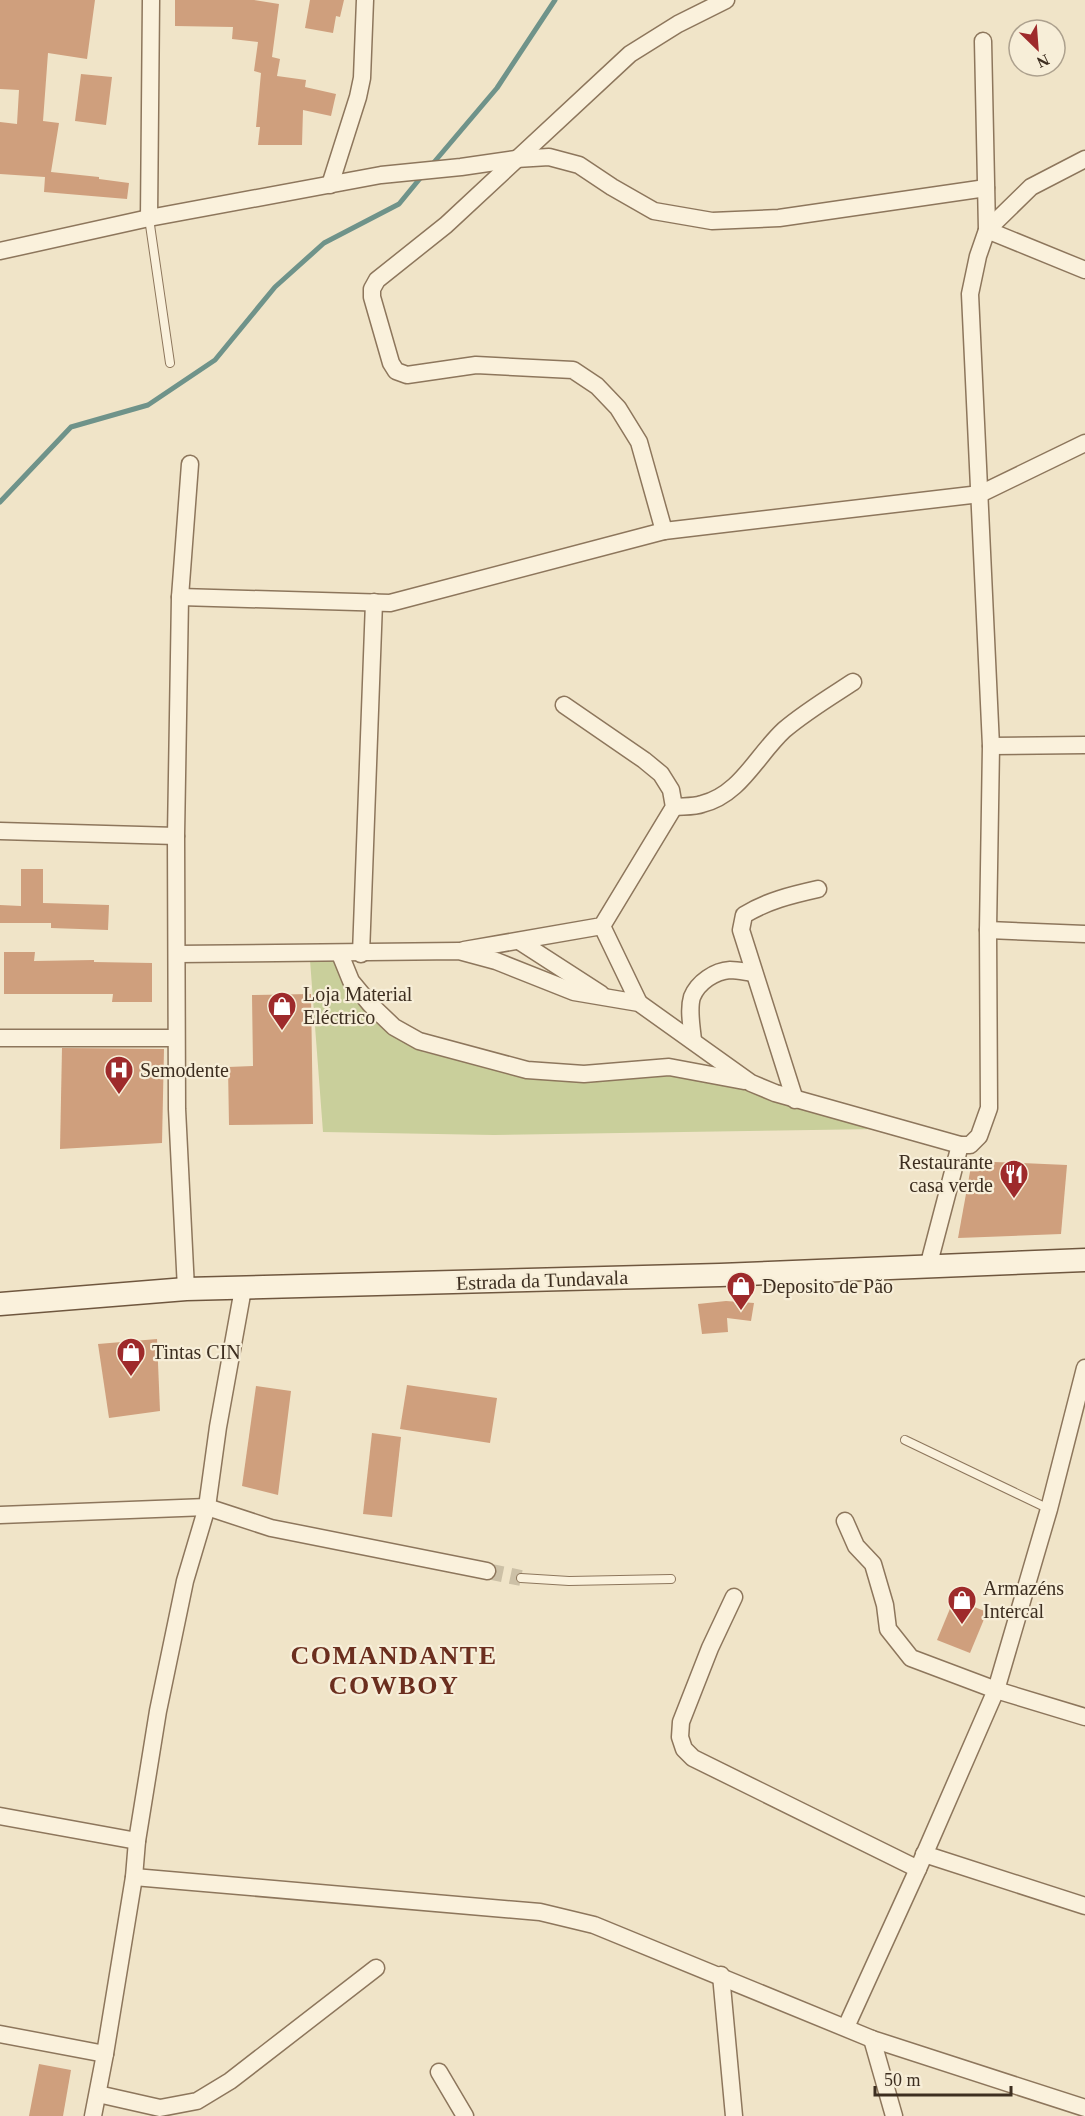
<svg xmlns="http://www.w3.org/2000/svg" width="1085" height="2116" font-family="Georgia,serif">
<style>
.green{fill:#c9cf9b}
.lines{fill:none;stroke-linecap:round;stroke-linejoin:round}
.stream{stroke:#6f938a;stroke-width:5}
.building{fill:#cf9f7d}
.minor-tunnel{stroke:#ccc0a6;stroke-width:16;stroke-dasharray:16 8;stroke-linecap:butt}
.service-casing{stroke:#8d765c;stroke-width:10}
.minor-casing{stroke:#8d765c;stroke-width:19}
.secondary-casing{stroke:#6f573f;stroke-width:25}
.service{stroke:#faf1dc;stroke-width:8}
.minor{stroke:#faf1dc;stroke-width:16}
.secondary{stroke:#faf1dc;stroke-width:22}
.labels{text-anchor:middle;stroke-width:4.5;stroke-linejoin:round;paint-order:stroke}
.poi-label{font-size:20px;fill:#3d2e20;stroke:#f7eed8;text-anchor:start}
.street-label{font-size:20px;fill:#3d2e20;stroke:#f7eed8}
.district-label{font-size:26px;font-weight:bold;letter-spacing:1.5px;fill:#6b2e1e;stroke:#f7eed8}
</style>
<rect width="100%" height="100%" fill="#f0e4c8"/>
<!-- green -->
<path class="green" d="M333,958L362,1007L423,1052L476,1064L650,1073L710,1081L761,1093L833,1118L879,1129L494,1135L323,1132L310,960Z"/>
<g class="lines">
<!-- stream -->
<g class="stream">
<path d="M430,167L497,88L555,0"/>
<path d="M0,502L71,427L148,405L215,360L275,287L324,243L399,204L422,176"/>
</g>
</g>
<!-- building -->
<g class="building">
<path d="M0,0H95L87,59L48,53L43,121L59,123L51,172L99,177V179L129,183L127,199L44,192L45,177L0,174V122L17,124L19,90L0,89Z"/>
<path d="M175,0H254L279,4L272,57L280,59L277,76L306,80L305,87L336,94L331,116L303,110L302,145H258L260,127H256L261,73L254,71L258,42L232,39L233,27L175,26Z"/>
<path d="M310,0H344L340,17L336,16L333,33L305,28Z"/>
<path d="M81,74L112,77L106,125L75,121Z"/>
<path d="M21,869H43V903L109,905L108,930L51,928V923H0V905L21,906Z"/>
<path d="M4,952H35L34,961L94,960V962L152,963V1002H112L113,994H4Z"/>
<path d="M311,994L313,1124L229,1125L228,1067L253,1066L252,995Z"/>
<path d="M62,1048L164,1049L162,1143L60,1149Z"/>
<path d="M972,1161L1067,1165L1061,1234L958,1238Z"/>
<path d="M726,1301L754,1303L751,1321L727,1318L728,1332L702,1334L698,1304Z"/>
<path d="M157,1339L160,1411L109,1418L98,1344Z"/>
<path d="M407,1385L497,1398L490,1443L400,1429Z"/>
<path d="M256,1386L291,1391L278,1495L242,1486Z"/>
<path d="M372,1433L401,1437L392,1517L363,1514Z"/>
<path d="M954,1599L987,1612L970,1653L937,1640Z"/>
<path d="M39,2064L71,2070L63,2116H29Z"/>
</g>
<g class="lines">
<!-- minor-tunnel -->
<path class="minor-tunnel" d="M487,1571L521,1578"/>
<!-- service casing -->
<g class="service-casing">
<g id="service">
<path d="M149,218L170,363"/>
<path d="M905,1440L1049,1509"/>
<path d="M521,1578L569,1581L671,1579"/>
</g>
</g>
<!-- minor casing -->
<g class="minor-casing">
<g id="minor">
<path d="M330,185L358,97L362,78L365,0"/>
<path d="M149,218L151,0"/>
<path d="M987,230L1031,187L1085,159"/>
<path d="M987,230L1085,270"/>
<path d="M0,251L149,218L381,175L461,167L516,159L549,157L579,165L612,187L654,211L712,221L779,218L986,188"/>
<path d="M664,531L639,442L618,408L597,386L573,370L476,365L407,375L396,371L391,363L372,297V289L377,280L446,225L630,54L678,24L726,0"/>
<path d="M180,597L390,603L664,531L980,494L1085,443"/>
<path d="M991,746L1085,745"/>
<path d="M674,807C683,806 694,807 702,804C740,795 757,755 784,730C805,712 830,697 853,682"/>
<path d="M0,831L176,836"/>
<path d="M602,926L639,1003"/>
<path d="M988,930L1085,934"/>
<path d="M519,941L601,994"/>
<path d="M464,950L602,926L674,807L671,790L661,774L644,760L564,705"/>
<path d="M177,954L459,951L496,961L574,992L639,1003L751,1083L775,1093L960,1145H970L979,1136L989,1108L988,930L991,746L970,294L978,256L987,230L983,41"/>
<path d="M340,954L351,981L370,1004L394,1027L419,1041L527,1070L584,1074L669,1067L744,1081"/>
<path d="M361,954L374,602"/>
<path d="M0,1038H176"/>
<path d="M693,1041C692,1028 688,1010 692,997C698,982 715,971 730,970C738,970 746,972 754,973"/>
<path d="M795,1100L741,930L744,915C767,901 791,895 818,889"/>
<path d="M928,1267L960,1145"/>
<path d="M186,1289L177,1109L176,836L180,597L190,464"/>
<path d="M0,1515L207,1507L271,1528L487,1571"/>
<path d="M845,1521L856,1546L873,1564L885,1605L888,1629L911,1658L996,1690L1085,1717"/>
<path d="M734,1597L710,1648L681,1722L680,1737L684,1749L693,1758L918,1869"/>
<path d="M0,1816L137,1841"/>
<path d="M924,1854L1085,1906"/>
<path d="M134,1877L540,1912L594,1925L872,2039L1085,2108"/>
<path d="M721,1975L734,2116"/>
<path d="M846,2027L918,1869L996,1690L1049,1509L1085,1368"/>
<path d="M0,2034L105,2054"/>
<path d="M872,2039L894,2116"/>
<path d="M439,2072L465,2116"/>
<path d="M98,2094L160,2108L197,2101L230,2081L376,1968"/>
<path d="M93,2116L105,2054L134,1877L137,1841L158,1711L185,1581L207,1507L218,1427L243,1289"/>
</g>
</g>
<!-- secondary casing -->
<g class="secondary-casing">
<path id="secondary" d="M0,1304L186,1289L720,1275L1085,1260"/>
</g>
<!-- service -->
<use href="#service" class="service"/>
<!-- minor -->
<use href="#minor" class="minor"/>
<!-- secondary -->
<use href="#secondary" class="secondary"/>
</g>
<!-- icons -->
<defs>
<g id="shop-pin" transform="scale(1.5)"><path d="M0 17L-7.5 6A9.5 9.5 0 1 1 7.5 6Z" fill="#9e2a2b" stroke="#f7eed8"/><path d="M-5-2.5h2.3a2.7 3.5 0 0 1 5.4 0H5L5.5 6h-11ZM-1.5-2.5h3a1.5 2.3 0 0 0-3 0Z" fill="#fff"/></g>
<g id="hospital-pin" transform="scale(1.5)"><path d="M0 17L-7.5 6A9.5 9.5 0 1 1 7.5 6Z" fill="#9e2a2b" stroke="#f7eed8"/><path d="M-5-5h3v3.5h4V-5h3V5h-3V1.5h-4V5h-3Z" fill="#fff"/></g>
<g id="restaurant-pin" transform="scale(1.5)"><path d="M0 17L-7.5 6A9.5 9.5 0 1 1 7.5 6Z" fill="#9e2a2b" stroke="#f7eed8"/><path d="M-5-6h1v4h1v-4h1v4h1v-4h1v5L-1.5 .5V6h-2V.5L-5-1ZM5-6V6H3V1.5H1.5Q1.5-4 5-6Z" fill="#fff"/></g>
</defs>
<g fill-rule="evenodd">
<use href="#shop-pin" x="282" y="1006"/>
<use href="#hospital-pin" x="119" y="1070"/>
<use href="#restaurant-pin" x="1014" y="1174"/>
<use href="#shop-pin" x="741" y="1286"/>
<use href="#shop-pin" x="131" y="1352"/>
<use href="#shop-pin" x="962" y="1600"/>
</g>
<g class="labels">
<!-- poi labels -->
<g class="poi-label">
<text x="303" y="1001">Loja Material<tspan x="303" dy="23">Eléctrico</tspan></text>
<text x="140" y="1077">Semodente</text>
<text x="993" y="1169" text-anchor="end">Restaurante<tspan x="993" dy="23">casa verde</tspan></text>
<text x="762" y="1293">Deposito de Pão</text>
<text x="152" y="1359">Tintas CIN</text>
<text x="983" y="1595">Armazéns<tspan x="983" dy="23">Intercal</tspan></text>
</g>
<!-- street labels -->
<g class="street-label">
<text transform="translate(542 1280) rotate(-2)" y="7">Estrada da Tundavala</text>
</g>
<!-- district labels -->
<g class="district-label">
<text x="394" y="1664">COMANDANTE<tspan x="394" dy="30">COWBOY</tspan></text>
</g>
</g>
<!-- north arrow -->
<g transform="translate(1037 48) rotate(155)"><circle r="28" fill="#f7eed8" stroke="#ada18e" stroke-width="1.5"/>
<path d="M0-4.5L10 22L0 15L-10 22Z" fill="#9e2a2b"/>
<text y="-9" font-size="16" font-weight="bold" text-anchor="middle" fill="#3d2e20">N</text>
</g>
<!-- scale -->
<path d="M875 2086v9h136v-9" fill="none" stroke="#3d2e20" stroke-width="3"/>
<text x="884" y="2086" font-size="18" fill="#3d2e20" stroke="#f7eed8" stroke-width="4.5" paint-order="stroke">50 m</text>
</svg>
